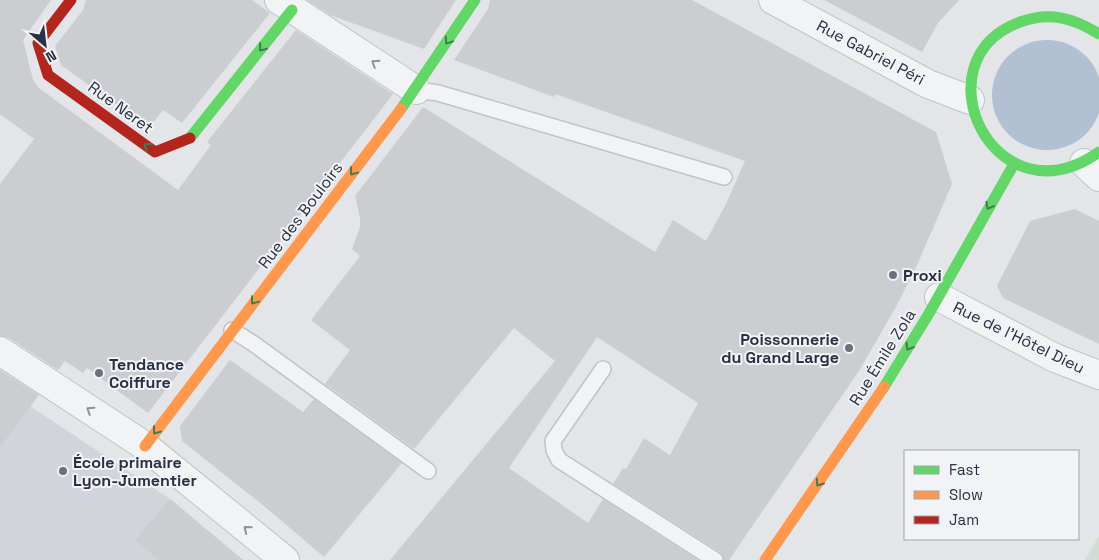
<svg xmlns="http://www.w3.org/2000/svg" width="1099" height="560" font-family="'Space Grotesk',sans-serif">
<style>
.built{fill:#d1d4db}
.green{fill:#d2dcd3}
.water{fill:#b1c0d3}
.building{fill:#cbcdd0}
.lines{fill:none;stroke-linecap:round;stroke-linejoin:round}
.lane-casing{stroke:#c1c3c6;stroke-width:18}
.street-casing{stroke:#c1c3c6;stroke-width:30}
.lane{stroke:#f2f3f5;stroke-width:15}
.street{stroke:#f2f3f5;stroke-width:28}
.fast{stroke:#63d668;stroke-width:11}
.slow{stroke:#ff974d;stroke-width:11}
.jam{stroke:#b3261e;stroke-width:11}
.oneway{stroke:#437b53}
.oneway2{stroke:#8e929c}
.poi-dot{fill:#6a707c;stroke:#f1f3f7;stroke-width:2}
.labels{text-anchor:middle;stroke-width:4;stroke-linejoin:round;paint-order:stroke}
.street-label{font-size:16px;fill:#293142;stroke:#f1f3f7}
.poi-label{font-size:16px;font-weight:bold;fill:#293142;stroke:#f1f3f7;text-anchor:start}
</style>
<rect width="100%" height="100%" fill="#e3e5e8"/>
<!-- built -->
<path class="built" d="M30,406L170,499L243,560H0V442Z"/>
<!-- green -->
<path class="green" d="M1099,536V560H1085Z"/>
<!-- water -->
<circle class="water" cx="1047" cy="95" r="55"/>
<!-- building -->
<g class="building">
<path d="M0,0H51L23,40L33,80L39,88L178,190L211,145L207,142L296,30L393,94L148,413L87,368L83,373L65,361L58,370L9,338L0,336V184L34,139L0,114Z"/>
<path d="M86,0H252L270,13L182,123L163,110L149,128L61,65L55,46L83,10Z"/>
<path d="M307,0H456L424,49L330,15Z"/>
<path d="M490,0H692L936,132L952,184L918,263L897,305L859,371L729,560H724L720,552L613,484L623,468L626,469L644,438L670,455L698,403L597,337L509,468L588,523L603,499L698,560H390L555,361L514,328L414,449L325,384L350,350L311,320L360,256L352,249L360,227V218L355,196L423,107L655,252L673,220L706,241L726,204L745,161L555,94L554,97L454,60L488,9Z"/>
<path d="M824,0H959L938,23L922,52Z"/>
<path d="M1075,209L1099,221V344L1003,298L997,286L1030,221Z"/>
<path d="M230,360L303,412L314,399L402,463L324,557L264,506L182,441L180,426Z"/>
<path d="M0,370L39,395L0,447Z"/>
<path d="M170,499L243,560H159L135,540Z"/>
</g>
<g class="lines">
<!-- lane casing -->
<g class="lane-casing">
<g id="lane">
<path d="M416,90L438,93L724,177"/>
<path d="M232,330L254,344L428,471"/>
<path d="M603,369L553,441L554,450L559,460L715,560"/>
</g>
</g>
<!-- street casing -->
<g class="street-casing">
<g id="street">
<path d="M279,0L416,90"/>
<path d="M773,0L928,84L970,100"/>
<path d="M1084,163L1099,177"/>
<path d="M939,297L1055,358L1099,375"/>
<path d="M0,351L145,446L285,560"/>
</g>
</g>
<!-- lane -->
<use href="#lane" class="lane"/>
<!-- street -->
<use href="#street" class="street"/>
<!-- fast -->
<g class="fast">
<path d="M1099,34C1073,18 1050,11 1020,22C916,60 994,226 1099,152"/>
<path d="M401,109L475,0"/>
<path d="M190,138L292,10"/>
<path d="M884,387L928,315L1014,164"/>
</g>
<!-- slow -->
<g class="slow">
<path d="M145,446L401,109"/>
<path d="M765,560L884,387"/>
</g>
<!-- jam -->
<path class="jam" d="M71,0L38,43L48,75L155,152L190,138"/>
</g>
<!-- one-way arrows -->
<defs><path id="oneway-chevron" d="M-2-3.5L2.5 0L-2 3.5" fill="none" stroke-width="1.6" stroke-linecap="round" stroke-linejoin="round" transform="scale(1.25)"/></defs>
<g class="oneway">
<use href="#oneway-chevron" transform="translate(448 41) rotate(124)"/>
<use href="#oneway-chevron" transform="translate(262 48) rotate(129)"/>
<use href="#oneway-chevron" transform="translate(147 146) rotate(-144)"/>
<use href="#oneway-chevron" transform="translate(353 172) rotate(127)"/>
<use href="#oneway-chevron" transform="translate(989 206) rotate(120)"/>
<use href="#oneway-chevron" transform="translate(254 301) rotate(127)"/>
<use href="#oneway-chevron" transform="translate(909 347) rotate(121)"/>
<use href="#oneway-chevron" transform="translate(156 431) rotate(127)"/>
<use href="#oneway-chevron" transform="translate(819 483) rotate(125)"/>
</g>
<g class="oneway2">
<use href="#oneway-chevron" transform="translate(375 63) rotate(-147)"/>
<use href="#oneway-chevron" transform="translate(90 410) rotate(-147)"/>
<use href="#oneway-chevron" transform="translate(247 529) rotate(-141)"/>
</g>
<!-- markers -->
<g class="poi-dot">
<circle cx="893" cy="275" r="5"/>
<circle cx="849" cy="348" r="5"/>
<circle cx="99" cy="373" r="5"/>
<circle cx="63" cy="471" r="5"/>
</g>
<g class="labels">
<!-- street labels -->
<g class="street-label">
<text transform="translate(871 52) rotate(28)" y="6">Rue Gabriel Péri</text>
<text transform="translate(121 107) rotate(36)" y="6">Rue Neret</text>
<text transform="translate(300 215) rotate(-53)" y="6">Rue des Bouloirs</text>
<text transform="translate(1019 337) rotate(26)" y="6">Rue de l'Hôtel Dieu</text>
<text transform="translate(882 357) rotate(-58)" y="6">Rue Émile Zola</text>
</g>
<!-- poi labels -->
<g class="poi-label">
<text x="903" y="281">Proxi</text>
<text x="839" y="345" text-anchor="end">Poissonnerie<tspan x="839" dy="18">du Grand Large</tspan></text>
<text x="109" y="370">Tendance<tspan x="109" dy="18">Coiffure</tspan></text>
<text x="73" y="468">École primaire<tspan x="73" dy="18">Lyon-Jumentier</tspan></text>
</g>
</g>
<!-- legend -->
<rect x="904" y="450" width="175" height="90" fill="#f1f3f7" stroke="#a1a5af"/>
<rect x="914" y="466" width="25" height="8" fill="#63d668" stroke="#a1a5af"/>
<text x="949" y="475" font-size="15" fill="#293142">Fast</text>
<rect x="914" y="491" width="25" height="8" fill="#ff974d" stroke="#a1a5af"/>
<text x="949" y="500" font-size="15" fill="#293142">Slow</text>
<rect x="914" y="516" width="25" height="8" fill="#b3261e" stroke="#a1a5af"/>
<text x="949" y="525" font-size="15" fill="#293142">Jam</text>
<!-- north arrow -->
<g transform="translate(45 45) rotate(152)" stroke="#f1f3f7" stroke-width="4" paint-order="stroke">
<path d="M0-4L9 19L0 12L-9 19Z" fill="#293142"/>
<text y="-8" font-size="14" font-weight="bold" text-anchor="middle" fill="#293142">N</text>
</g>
</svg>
